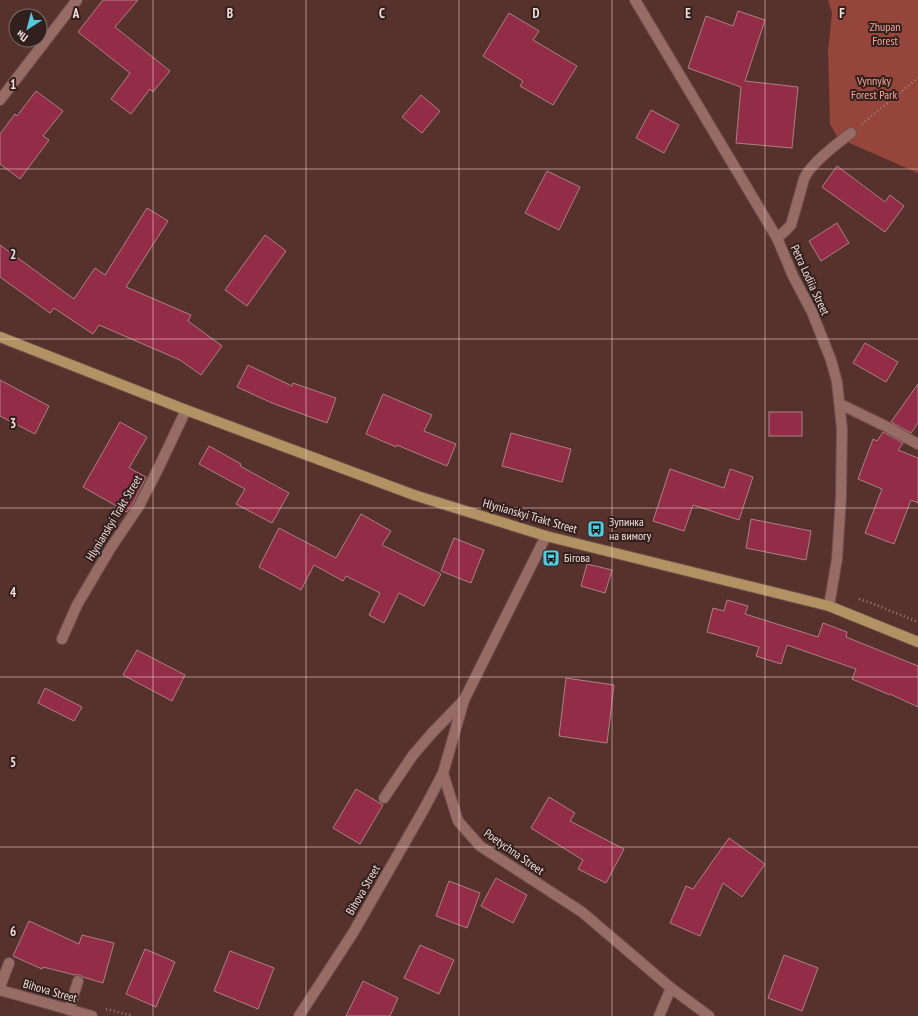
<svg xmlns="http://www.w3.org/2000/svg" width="918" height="1016" font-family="'PT Sans Narrow',sans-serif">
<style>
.green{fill:#96453b}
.building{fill:#932c46;stroke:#ab8086}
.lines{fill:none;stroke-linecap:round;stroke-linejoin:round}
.lane-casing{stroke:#6f504b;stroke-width:12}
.street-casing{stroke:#6f504b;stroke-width:12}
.primary-casing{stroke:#6f504b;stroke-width:12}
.path{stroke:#a0807c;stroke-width:2.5;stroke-dasharray:1 3;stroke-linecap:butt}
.lane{stroke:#966c65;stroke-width:10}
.street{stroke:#966c65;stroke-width:10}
.primary{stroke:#b29162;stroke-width:10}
.grid{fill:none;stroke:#f5ddd9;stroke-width:1;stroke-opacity:0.55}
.labels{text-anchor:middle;stroke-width:4;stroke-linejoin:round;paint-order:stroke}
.park-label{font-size:12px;fill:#f8a598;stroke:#31201d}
.street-label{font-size:12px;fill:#f5ddd9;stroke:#31201d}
.poi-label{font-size:12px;fill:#f5ddd9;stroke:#31201d;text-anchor:start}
.grid-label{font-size:13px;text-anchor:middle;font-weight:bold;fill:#f5ddd9;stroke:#31201d;stroke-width:4;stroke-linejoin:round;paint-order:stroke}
</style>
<rect width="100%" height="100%" fill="#57322d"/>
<!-- green -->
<path class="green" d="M828,0H918V173L838,138L830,124L828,51L832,13Z"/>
<!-- building -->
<g class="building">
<path d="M103,0H138L115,27L170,71L153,92L150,89L131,114L111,99L130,73L78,32Z"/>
<path d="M738,11L765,20L745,81L798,87L792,148L736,143L741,87L688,68L706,16L733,26Z"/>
<path d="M509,13L539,31L533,40L577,66L553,105L520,86L523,81L483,56Z"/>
<path d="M36,91L63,111L43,136L49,140L20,179L0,164V134L15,114L17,116Z"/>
<path d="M421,95L440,111L422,133L402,117Z"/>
<path d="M651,110L679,125L664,153L636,138Z"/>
<path d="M837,166L885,202L890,195L904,206L885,232L822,187Z"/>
<path d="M547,171L580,187L559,230L525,213Z"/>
<path d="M147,208L168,221L126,287L191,315L188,321L222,346L201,375L180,360L99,325L93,334L54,308L50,313L0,277V245L74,299L95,268L105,275Z"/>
<path d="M837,223L849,243L821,261L809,241Z"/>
<path d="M265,235L286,251L247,306L225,290Z"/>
<path d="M865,343L898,362L886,382L853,363Z"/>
<path d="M248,365L292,386L293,383L336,398L327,423L272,403L237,387Z"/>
<path d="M0,380L49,406L35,434L0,416Z"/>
<path d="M918,384V423L911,433L891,422Z"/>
<path d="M383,394L432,415L424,431L456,444L447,466L397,445L396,447L366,434Z"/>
<rect x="769" y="412" width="33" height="24"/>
<path d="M120,422L147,437L129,468L146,477L133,503L127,512L83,487Z"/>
<path d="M883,432L903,443L898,450L918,458V503L911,500L894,544L865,533L882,489L858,479L873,439L877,441Z"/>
<path d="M511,433L571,449L562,482L502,466Z"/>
<path d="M209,446L241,464L240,466L289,493L272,523L236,504L245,489L199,464Z"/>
<path d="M670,469L724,488L730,469L753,477L739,520L693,505L684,531L653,521Z"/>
<path d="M361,514L391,531L382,545L441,574L424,606L399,593L384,623L369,615L380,593L346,576L343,581L314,565L301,590L259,567L279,528L336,558Z"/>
<path d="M751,519L811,531L806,560L746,548Z"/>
<path d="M454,538L484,550L471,583L441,571Z"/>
<path d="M587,564L612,570L605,593L581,586Z"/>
<path d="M727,600L748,606L745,614L818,637L823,623L847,632L846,637L918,666V707L890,694V695L852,679L856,669L787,645L781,664L756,656L759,647L707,632L713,608L724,611Z"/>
<path d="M137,650L185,675L172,701L123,675Z"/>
<path d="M566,678L614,685L607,743L559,736Z"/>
<path d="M45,688L82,707L74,721L38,703Z"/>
<path d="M356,789L383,805L360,844L333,828Z"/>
<path d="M549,797L575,813L570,821L624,849L606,883L578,869L583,860L531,828Z"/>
<path d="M729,838L765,864L742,897L723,883L700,936L670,923L686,886L693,889Z"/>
<path d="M496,878L527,895L513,923L481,906Z"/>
<path d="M449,881L480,893L467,928L436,916Z"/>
<path d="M29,921L79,944L82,935L114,943L103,983L83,977L80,975H75L43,967L42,969L13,956Z"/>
<path d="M420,945L454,960L439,994L404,978Z"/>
<path d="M145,949L175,962L156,1007L126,994Z"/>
<path d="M230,951L274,968L258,1009L214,991Z"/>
<path d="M784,955L818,968L802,1011L768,998Z"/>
<path d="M363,981L398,998L390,1016H346Z"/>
</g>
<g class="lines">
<!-- lane casing -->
<g class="lane-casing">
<g id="lane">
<path d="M777,238L785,231L791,225L804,179C809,165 839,142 851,133"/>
<path d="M840,404L885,426L918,444"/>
<path d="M62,639L77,605L110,549L139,506L158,469L186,410"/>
<path d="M384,798L413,755L432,733L464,700"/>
<path d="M0,987L9,963"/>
<path d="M69,1010L78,981"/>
<path d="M659,1016L671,988"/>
</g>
</g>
<!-- street casing -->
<g class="street-casing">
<g id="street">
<path d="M635,0L777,238L793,276L812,312L831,360L837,382L842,429L841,497L837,559L829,606"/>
<path d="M0,100L77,0"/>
<path d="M546,536L464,700L443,773L458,821L480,846L582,912L671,988L709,1016"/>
<path d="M0,990L92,1016"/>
<path d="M299,1016L353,933L424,809L443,773"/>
</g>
</g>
<!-- primary casing -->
<g class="primary-casing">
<path id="primary" d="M0,337L186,410L414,495L546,536L829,606L918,642"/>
</g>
<!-- path -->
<g class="path">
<path d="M862,124L918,78"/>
<path d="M859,599L871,603L918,622"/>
<path d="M106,1009L133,1016"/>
</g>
<!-- lane -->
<use href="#lane" class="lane"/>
<!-- street -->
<use href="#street" class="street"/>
<!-- primary -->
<use href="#primary" class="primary"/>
</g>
<!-- grid -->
<path class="grid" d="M153,0V1016M306,0V1016M459,0V1016M612,0V1016M765,0V1016M0,169H918M0,339H918M0,508H918M0,677H918M0,847H918"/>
<!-- icons -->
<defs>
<g id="bus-square" transform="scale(0.9)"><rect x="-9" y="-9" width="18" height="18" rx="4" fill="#54cadd" stroke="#31201d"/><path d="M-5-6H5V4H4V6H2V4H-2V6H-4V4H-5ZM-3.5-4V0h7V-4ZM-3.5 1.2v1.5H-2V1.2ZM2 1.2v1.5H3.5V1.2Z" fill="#111"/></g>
</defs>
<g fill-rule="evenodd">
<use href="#bus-square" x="596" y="529"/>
<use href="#bus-square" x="551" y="558"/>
</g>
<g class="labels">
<!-- park labels -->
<g class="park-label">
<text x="885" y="31">Zhupan<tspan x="885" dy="14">Forest</tspan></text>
<text x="874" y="85">Vynnyky<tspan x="874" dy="14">Forest Park</tspan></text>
</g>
<!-- street labels -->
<g class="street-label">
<text transform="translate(810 280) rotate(65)" y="4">Petra Lodiia Street</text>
<text transform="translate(530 516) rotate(16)" y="4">Hlynianskyi Trakt Street</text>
<text transform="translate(114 518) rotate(-59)" y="4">Hlynianskyi Trakt Street</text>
<text transform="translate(514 852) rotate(35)" y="4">Poetychna Street</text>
<text transform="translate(363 890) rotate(-60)" y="4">Bihova Street</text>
<text transform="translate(50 991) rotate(16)" y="4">Bihova Street</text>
</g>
<!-- poi labels -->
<g class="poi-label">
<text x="609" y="526">Зупинка<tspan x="609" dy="14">на вимогу</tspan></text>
<text x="564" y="562">Бігова</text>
</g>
</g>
<g class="grid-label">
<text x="76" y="18">A</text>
<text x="230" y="18">B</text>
<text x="382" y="18">C</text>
<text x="536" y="18">D</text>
<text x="688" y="18">E</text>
<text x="842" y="18">F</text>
<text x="13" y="89">1</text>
<text x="13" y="259">2</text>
<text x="13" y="428">3</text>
<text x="13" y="597">4</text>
<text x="13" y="767">5</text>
<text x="13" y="936">6</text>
</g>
<!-- north arrow -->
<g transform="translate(28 28) rotate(216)"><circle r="19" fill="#31201d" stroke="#7f6c68"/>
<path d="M0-3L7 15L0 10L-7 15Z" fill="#54cadd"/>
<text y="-6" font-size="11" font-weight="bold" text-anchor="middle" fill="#f5ddd9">Пн</text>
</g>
</svg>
